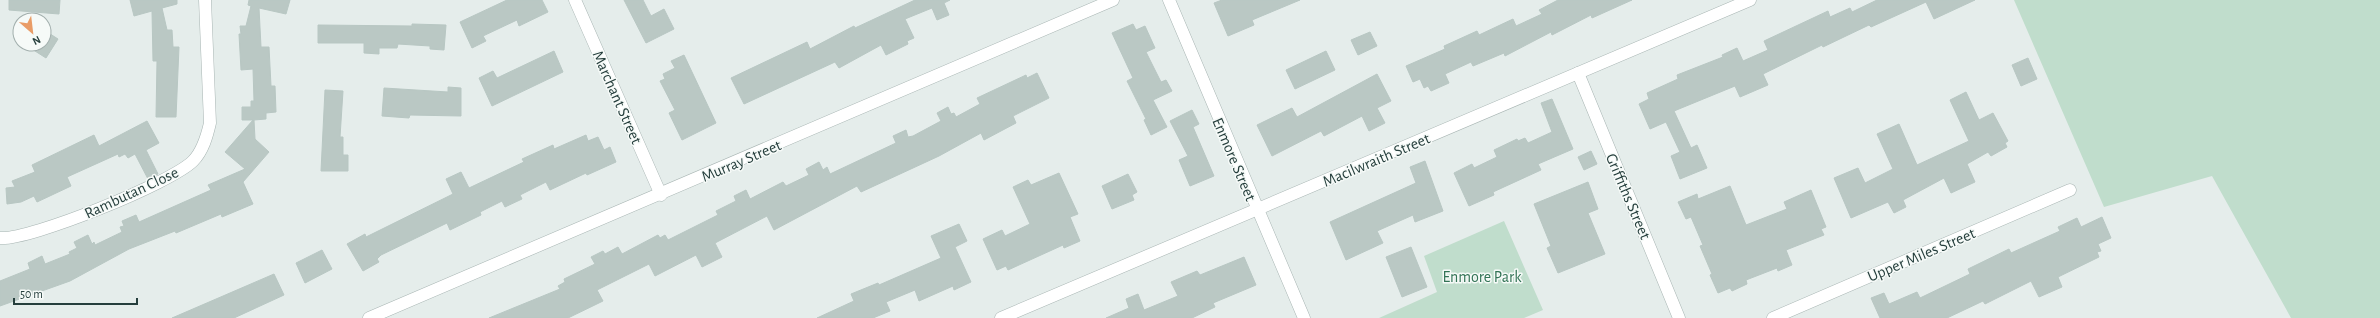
<svg xmlns="http://www.w3.org/2000/svg" width="2380" height="318" font-family="'Alegreya Sans',sans-serif">
<style>
.green{fill:#c0ddcc}
.building{fill:#bac8c4;stroke:#b8c7c3}
.lines{fill:none;stroke-linecap:round;stroke-linejoin:round}
.street-casing{stroke:#a8b5b3;stroke-width:13}
.street{stroke:#fff;stroke-width:12}
.labels{text-anchor:middle;stroke-width:3;stroke-linejoin:round;paint-order:stroke}
.street-label{font-size:16px;fill:#253e3c;stroke:#f6faf8}
.park-label{font-size:16px;fill:#327355;stroke:#f6faf8}
</style>
<rect width="100%" height="100%" fill="#e5edeb"/>
<!-- green -->
<g class="green">
<path d="M2014,0H2380V318H2291L2212,176L2104,207Z"/>
<path d="M1504,221L1543,310L1524,318H1379L1437,292L1424,256Z"/>
</g>
<!-- building -->
<g class="building">
<path d="M9,0H60L59,14L9,10Z"/>
<path d="M130,0H177V4L162,8L167,30H172L173,47H179L176,117H156L157,61H153L152,11L134,16Z"/>
<path d="M249,0H290L286,14L259,8L261,47H269L271,86H275L276,112L266,113V119L254,120L255,139L269,152L243,182L253,204L222,217L221,214L176,233L175,231L129,249L70,281L0,306V281L30,269L28,263L42,256L45,264L70,254L69,252L77,248L74,242L88,235L92,244L94,242L95,245L122,232L120,227L124,226L122,221L136,215L139,222L211,190L208,185L245,169L225,152L253,120H242V107H251V101H254L253,69L241,70L239,34H241L240,26H246L251,6L248,5Z"/>
<path d="M507,0H542L548,12L519,26L517,20L483,36L486,41L472,48L460,22Z"/>
<path d="M624,0H643L651,16L664,9L674,29L646,43Z"/>
<path d="M915,0H950L944,3L949,15L937,20L932,8L905,19L914,38L907,41L908,44L886,55L881,45L839,68L835,62L744,104L731,78L807,42L810,49L854,26L855,28Z"/>
<path d="M1222,0H1300L1252,20L1254,25L1228,36L1214,3Z"/>
<path d="M1558,0H1632L1592,18L1591,15L1552,35L1551,32L1505,56L1504,53L1473,66L1471,62L1445,74L1449,83L1431,91L1428,86L1424,88L1420,79L1413,82L1406,66L1445,49L1444,46L1477,31L1479,35L1513,19L1516,26L1542,14L1539,10Z"/>
<path d="M1877,0H1975L1934,19L1926,2L1871,27L1869,25L1823,47L1822,45L1763,74L1768,85L1740,97L1735,86L1674,111L1691,148L1697,145L1707,168L1680,179L1671,156L1680,152L1666,122L1650,129L1639,104L1649,99L1647,93L1678,79L1677,75L1723,57L1722,55L1737,48L1743,61L1768,50L1764,41L1828,11L1830,17L1850,8L1852,12Z"/>
<path d="M412,24L446,25L444,50L430,49V46L398,44L397,48H379V54L364,53V43H318V25L412,26Z"/>
<path d="M1133,24L1136,30L1145,26L1155,48L1146,52L1161,82L1166,80L1172,91L1153,100L1167,127L1151,135L1144,120L1146,119L1127,81L1133,78L1112,33Z"/>
<path d="M44,30L58,39L46,58L24,44H44Z"/>
<path d="M1370,32L1377,46L1358,55L1351,40Z"/>
<path d="M554,51L563,72L492,106L479,78L493,71L497,78Z"/>
<path d="M1326,51L1335,70L1295,89L1286,70Z"/>
<path d="M684,55L716,123L682,140L669,113L675,110L660,81L665,79L663,74L675,68L671,61Z"/>
<path d="M2028,58L2037,79L2021,86L2012,65Z"/>
<path d="M1037,73L1049,98L1013,116L1016,123L984,140L981,133L939,156L861,192L857,186L774,230L767,216L715,243L722,257L702,267L696,255L655,276L649,264L597,290L603,301L568,318H489L560,289L558,286L565,282L564,279L595,264L591,257L603,251L605,254L618,247L622,254L658,235L660,238L665,235L668,240L718,215L716,211L736,201L734,196L746,190L750,199L783,182L786,186L809,175L806,169L819,162L823,170L827,167L830,174L896,143L893,136L906,130L908,137L913,136L941,121L937,113L948,107L951,114L954,113L956,117L980,104L977,98L1026,75L1027,78Z"/>
<path d="M1377,74L1391,101L1377,108L1385,123L1369,131L1362,116L1324,136L1321,131L1272,156L1257,125L1292,108L1297,117Z"/>
<path d="M448,87L461,88V116L410,115L409,118L382,116L384,88L448,92Z"/>
<path d="M325,90L343,91L340,137H343V155H348V171H321Z"/>
<path d="M1966,92L1979,120L1993,113L2008,141L2005,143L2007,147L1991,156L1988,152L1967,164L1975,182L1951,193L1944,178L1903,200L1906,207L1894,213L1888,202L1851,218L1834,178L1858,168L1865,183L1893,169L1877,134L1899,124L1917,165L1969,141L1950,100Z"/>
<path d="M1552,99L1573,149L1538,164L1541,170L1493,192L1494,195L1469,206L1454,173L1472,164L1474,168L1497,157L1494,150L1517,139L1518,141L1525,138L1528,143L1552,132L1541,103Z"/>
<path d="M1192,110L1199,124L1193,127L1214,176L1190,186L1179,160L1188,156L1170,121Z"/>
<path d="M147,121L159,143L146,150L158,174L148,179L135,154L128,158L125,154L119,157L118,154L67,177L71,186L37,202L34,196L21,202L7,204L6,188L15,187L12,181L35,172L32,165L94,135L99,146Z"/>
<path d="M586,135L588,141L598,137L604,150L610,147L616,162L587,175L586,173L550,190L546,182L520,195L522,199L505,207L502,201L480,212L481,215L450,230L447,223L381,255L377,259L379,262L363,271L347,244L365,234L366,237L453,194L446,179L461,172L469,188L524,162L522,159L553,145L554,149Z"/>
<path d="M1591,151L1597,164L1584,170L1578,157Z"/>
<path d="M1425,161L1443,211L1415,222L1413,215L1377,231L1383,243L1346,260L1330,222L1416,183L1410,167Z"/>
<path d="M1059,173L1078,214L1070,217L1080,241L1064,248L1063,245L1008,270L1006,266L997,270L983,239L1002,230L1005,236L1030,224L1013,187L1028,180L1031,185Z"/>
<path d="M1128,174L1137,192L1132,195L1134,200L1112,209L1102,186Z"/>
<path d="M1588,182L1598,209L1588,213L1605,254L1558,273L1547,248L1551,246L1534,204Z"/>
<path d="M1730,186L1746,225L1787,209L1784,202L1811,190L1826,227L1821,229L1824,235L1786,250L1792,265L1778,271L1777,268L1746,280L1747,284L1732,291L1730,288L1718,293L1710,275L1712,274L1700,246L1703,245L1691,217L1686,219L1678,202L1697,194L1698,199Z"/>
<path d="M2102,217L2111,238L2098,244L2101,251L2097,252L2099,257L2058,277L2062,287L2039,297L2031,281L1985,304L1983,301L1947,318H1880L1871,298L1884,293L1889,304L1917,292L1920,298L1970,274L1968,269L2009,249L2011,253L2060,231L2058,227L2077,218L2081,227Z"/>
<path d="M959,224L967,241L955,247L971,282L954,290L953,286L919,301L915,290L886,302L890,311L873,318H817L854,301L851,294L878,283L879,285L941,258L931,236Z"/>
<path d="M1411,247L1427,287L1402,297L1386,257Z"/>
<path d="M322,250L332,269L305,283L296,263Z"/>
<path d="M1244,257L1256,285L1213,303L1215,307L1192,318H1106L1129,308L1126,299L1138,294L1144,310L1178,296L1171,282L1197,271L1200,275Z"/>
<path d="M274,274L284,295L234,318H172Z"/>
</g>
<g class="lines">
<!-- street casing -->
<g class="street-casing">
<g id="street">
<path d="M575,0L661,195"/>
<path d="M1169,0L1304,318"/>
<path d="M1578,73L1679,318"/>
<path d="M0,238C31,240 171,183 193,161C203,151 207,136 210,123L205,0"/>
<path d="M369,318L1113,0"/>
<path d="M1001,318L1750,0"/>
<path d="M1773,318L2070,190"/>
</g>
</g>
<!-- street -->
<use href="#street" class="street"/>
</g>
<g class="labels">
<!-- street labels -->
<g class="street-label">
<text transform="translate(618 97) rotate(66)" y="6">Marchant Street</text>
<text transform="translate(1235 159) rotate(67)" y="6">Enmore Street</text>
<text transform="translate(1376 159) rotate(-23)" y="6">Macilwraith Street</text>
<text transform="translate(741 160) rotate(-23)" y="6">Murray Street</text>
<text transform="translate(131 192) rotate(-25)" y="6">Rambutan Close</text>
<text transform="translate(1629 196) rotate(67)" y="6">Griffiths Street</text>
<text transform="translate(1921 254) rotate(-23)" y="6">Upper Miles Street</text>
</g>
<!-- park labels -->
<g class="park-label">
<text x="1482" y="282">Enmore Park</text>
</g>
</g>
<!-- north arrow -->
<g transform="translate(32 32) rotate(152)"><circle r="19" fill="#f6faf8" stroke="#a2afad"/>
<path d="M0-3L7 15L0 10L-7 15Z" fill="#e99c67"/>
<text y="-6" font-size="11" font-weight="bold" text-anchor="middle" fill="#253e3c">N</text>
</g>
<!-- scale -->
<path d="M14 298v6h123v-6" fill="none" stroke="#253e3c" stroke-width="2"/>
<text x="20" y="298" font-size="12" fill="#253e3c" stroke="#f6faf8" stroke-width="3" paint-order="stroke">50 m</text>
</svg>
